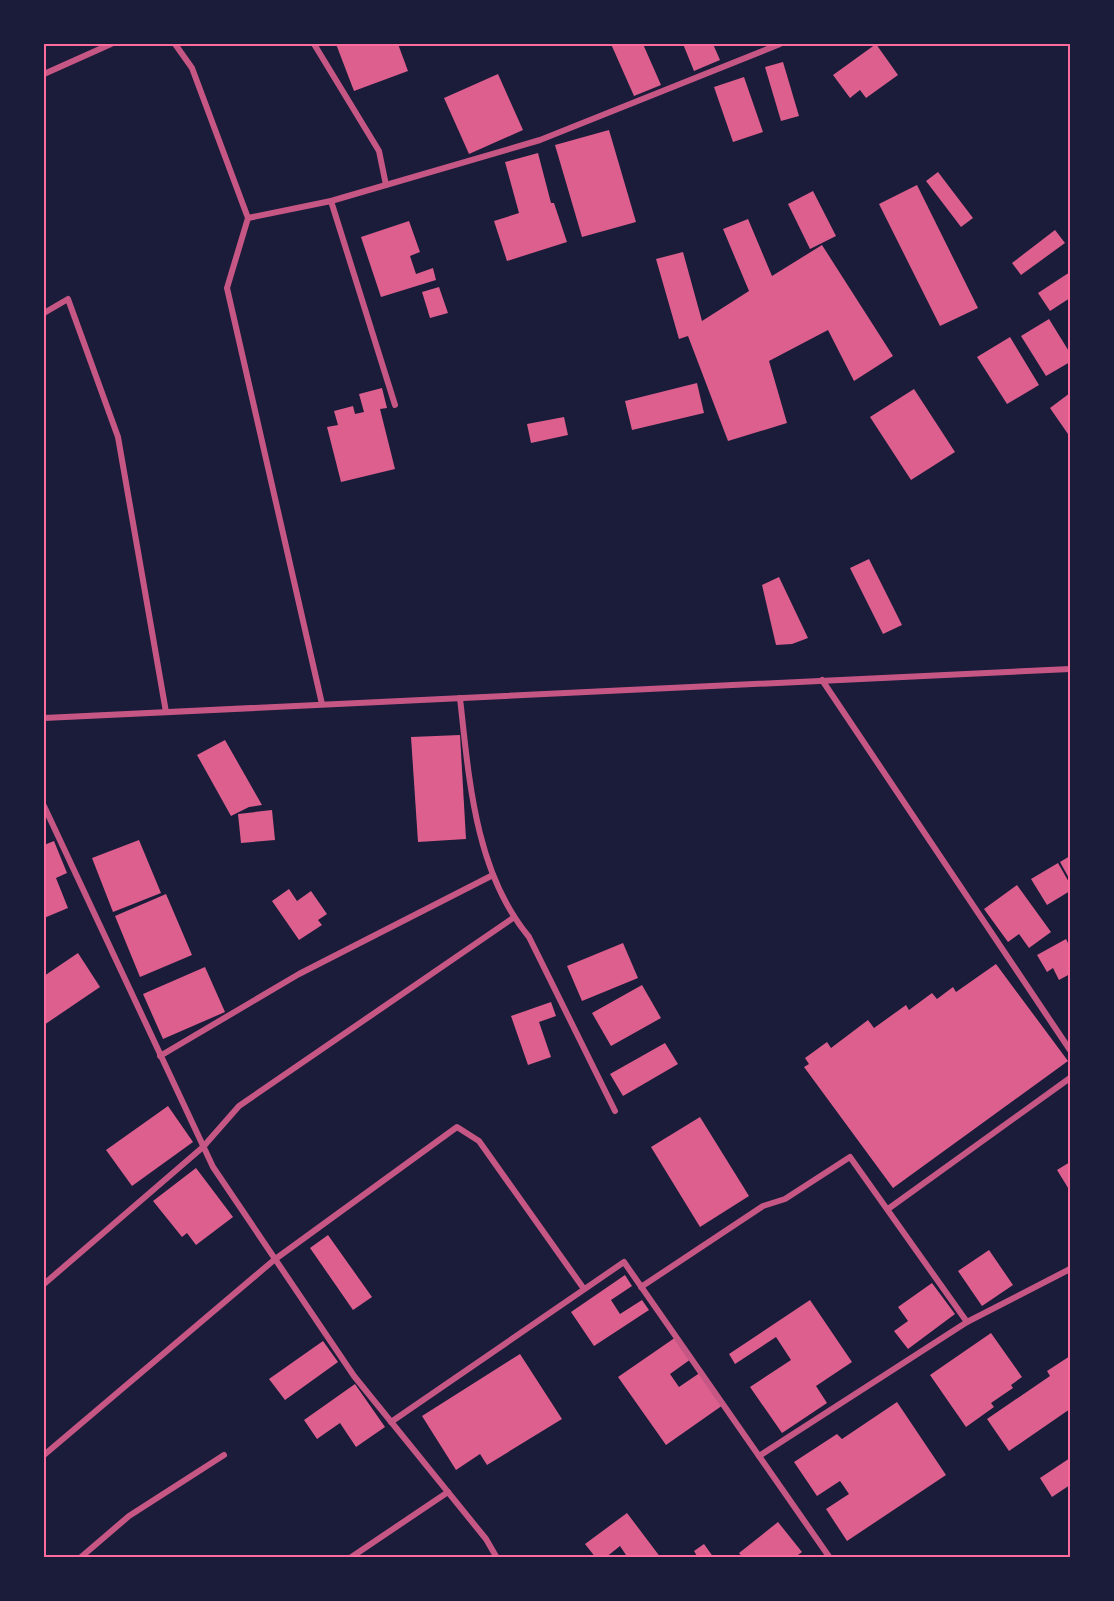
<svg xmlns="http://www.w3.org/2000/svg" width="1114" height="1601" font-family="Quicksand,sans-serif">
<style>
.building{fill:#dd5f8e}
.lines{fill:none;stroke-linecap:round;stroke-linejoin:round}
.minor{stroke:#c65784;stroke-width:6}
.neatline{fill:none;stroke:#ff6b9d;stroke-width:2}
</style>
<rect width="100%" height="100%" fill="#1b1b3a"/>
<!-- building -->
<g class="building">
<path d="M336,44H398L408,71L354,91Z"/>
<path d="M611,44H643L661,85L634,96Z"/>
<path d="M683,44H713L720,60L694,71Z"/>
<path d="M876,44L898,75L866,98L860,90L850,98L833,75Z"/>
<path d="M783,62L799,116L781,121L765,67Z"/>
<path d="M498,74L523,130L469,154L444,98Z"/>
<path d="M744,77L763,132L733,142L714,87Z"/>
<path d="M609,130L636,222L582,237L555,145Z"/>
<path d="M538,153L551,203H554L567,242L507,261L494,221L519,213L505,162Z"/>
<path d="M938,172L973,218L961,227L926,181Z"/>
<path d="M917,185L978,308L940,326L879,204Z"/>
<path d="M813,191L836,236L810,249L788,204Z"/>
<path d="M748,219L772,276L822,245L893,356L854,381L828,330L769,361L787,423L728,441L688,336L679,339L656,259L683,252L702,321L749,291L723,229Z"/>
<path d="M409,221L420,252L410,256L416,274L433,268L436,280L381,297L361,237Z"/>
<path d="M1055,230L1065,243L1021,275L1012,263Z"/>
<path d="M1070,272V298L1050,311L1038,293Z"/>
<path d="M439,287L448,313L430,318L422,292Z"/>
<path d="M1049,319L1070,353V362L1046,376L1021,336Z"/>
<path d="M1010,337L1039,385L1007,404L977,357Z"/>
<path d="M697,383L704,413L632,430L625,401Z"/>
<path d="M382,388L387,408L380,409L395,469L341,482L327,427L338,425L334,411L353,406L355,414L364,412L359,394Z"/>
<path d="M914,389L955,452L911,480L870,417Z"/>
<path d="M1070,393V437L1050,408Z"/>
<path d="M564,417L568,435L531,443L527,424Z"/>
<path d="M869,559L902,625L883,634L850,568Z"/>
<path d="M779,577L808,638L792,644L776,645L762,585Z"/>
<path d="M460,735L466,839L418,842L411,737Z"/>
<path d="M225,740L262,805L249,807L231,816L197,755Z"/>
<path d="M272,810L275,840L241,843L238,814Z"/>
<path d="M139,840L161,893L113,912L92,858Z"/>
<path d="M54,841L67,873L56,878L68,908L44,918V845Z"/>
<path d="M1070,856V880L1060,862Z"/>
<path d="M1058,863L1070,884V891L1047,905L1031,879Z"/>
<path d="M1017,885L1051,932L1029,948L1019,934L1008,942L984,909Z"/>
<path d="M289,889L297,901L311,891L327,914L318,920L322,925L299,940L272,901Z"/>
<path d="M166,894L192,955L140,977L115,916Z"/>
<path d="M1066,939L1070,947V974L1059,980L1053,968L1047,972L1037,955Z"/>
<path d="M623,943L638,978L582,1001L567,966Z"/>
<path d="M78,953L100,987L44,1025V976Z"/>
<path d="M996,964L1068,1061L893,1188L804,1067L809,1064L805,1058L827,1042L831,1048L868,1020L874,1028L906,1005L909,1010L932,993L937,999L953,987L956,992Z"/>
<path d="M205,967L225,1012L163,1039L143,994Z"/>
<path d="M642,985L661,1018L611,1046L592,1013Z"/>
<path d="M551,1002L556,1016L539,1022L551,1057L528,1065L511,1016Z"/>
<path d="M665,1043L678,1064L623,1096L610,1074Z"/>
<path d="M168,1106L193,1142L132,1186L106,1150Z"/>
<path d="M700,1117L749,1196L700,1227L651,1147Z"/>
<path d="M1070,1162V1191L1057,1170Z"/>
<path d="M196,1168L233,1217L196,1245L187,1233L182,1237L153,1201Z"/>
<path d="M328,1235L372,1297L353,1310L310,1248Z"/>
<path d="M989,1250L1013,1285L982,1306L958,1271Z"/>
<path d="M625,1275L632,1286L611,1300L620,1314L642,1300L649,1310L594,1346L571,1312Z"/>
<path d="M932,1283L955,1314L908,1349L894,1331L908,1321L898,1307Z"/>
<path d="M810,1300L852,1362L816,1386L827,1403L782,1433L750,1387L791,1360L776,1337L735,1364L729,1354Z"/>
<path d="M991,1333L1022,1377L1011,1385L1013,1388L991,1403L994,1407L966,1427L930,1375Z"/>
<path d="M676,1337L691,1359L670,1374L679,1387L701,1372L723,1405L666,1445L618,1377Z"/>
<path d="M323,1341L338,1362L285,1400L269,1379Z"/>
<path d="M520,1354L562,1419L487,1465L480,1454L456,1470L422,1416Z"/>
<path d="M1070,1356V1409L1009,1451L987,1419L1050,1376L1047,1371Z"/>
<path d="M355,1384L385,1427L356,1447L340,1423L317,1439L304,1420Z"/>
<path d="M897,1402L946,1475L847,1541L826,1509L849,1494L840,1481L817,1496L794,1462L837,1434L842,1439Z"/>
<path d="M1070,1458V1485L1052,1497L1040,1478Z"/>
<path d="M627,1513L661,1558H628L620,1546L605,1558H596L585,1544Z"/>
<path d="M778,1522L802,1552L794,1558H743L739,1553Z"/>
<path d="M704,1544L714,1558H695L697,1556L694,1551Z"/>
</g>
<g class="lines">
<!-- minor -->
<g class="minor">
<path d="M175,44L192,68L248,218L227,288L322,704"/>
<path d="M314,44L379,151L386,185"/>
<path d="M44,74L111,44"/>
<path d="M331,201L395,405"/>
<path d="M248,218L331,201L540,140L780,44"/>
<path d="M44,313L68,299L118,437L166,712"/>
<path d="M822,680L1070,1050"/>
<path d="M460,698C469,779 475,872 529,937L615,1111"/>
<path d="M44,718L1070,669"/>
<path d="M44,806L213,1167L354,1376L486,1539L497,1558"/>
<path d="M160,1056L299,974L493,875"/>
<path d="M888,1209L1070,1078"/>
<path d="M44,1284L203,1147L239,1106L513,918"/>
<path d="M641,1287L763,1206L785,1199L850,1157L967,1322"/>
<path d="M391,1422L624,1262L830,1558"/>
<path d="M44,1455L274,1260L457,1127L479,1141L584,1289"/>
<path d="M759,1456L967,1322L1070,1269"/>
<path d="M80,1558L129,1516L224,1455"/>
<path d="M350,1558L448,1492"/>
</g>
</g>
<!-- border -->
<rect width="1114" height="1601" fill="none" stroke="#1b1b3a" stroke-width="90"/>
<rect x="45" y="45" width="1024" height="1511" class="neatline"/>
</svg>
